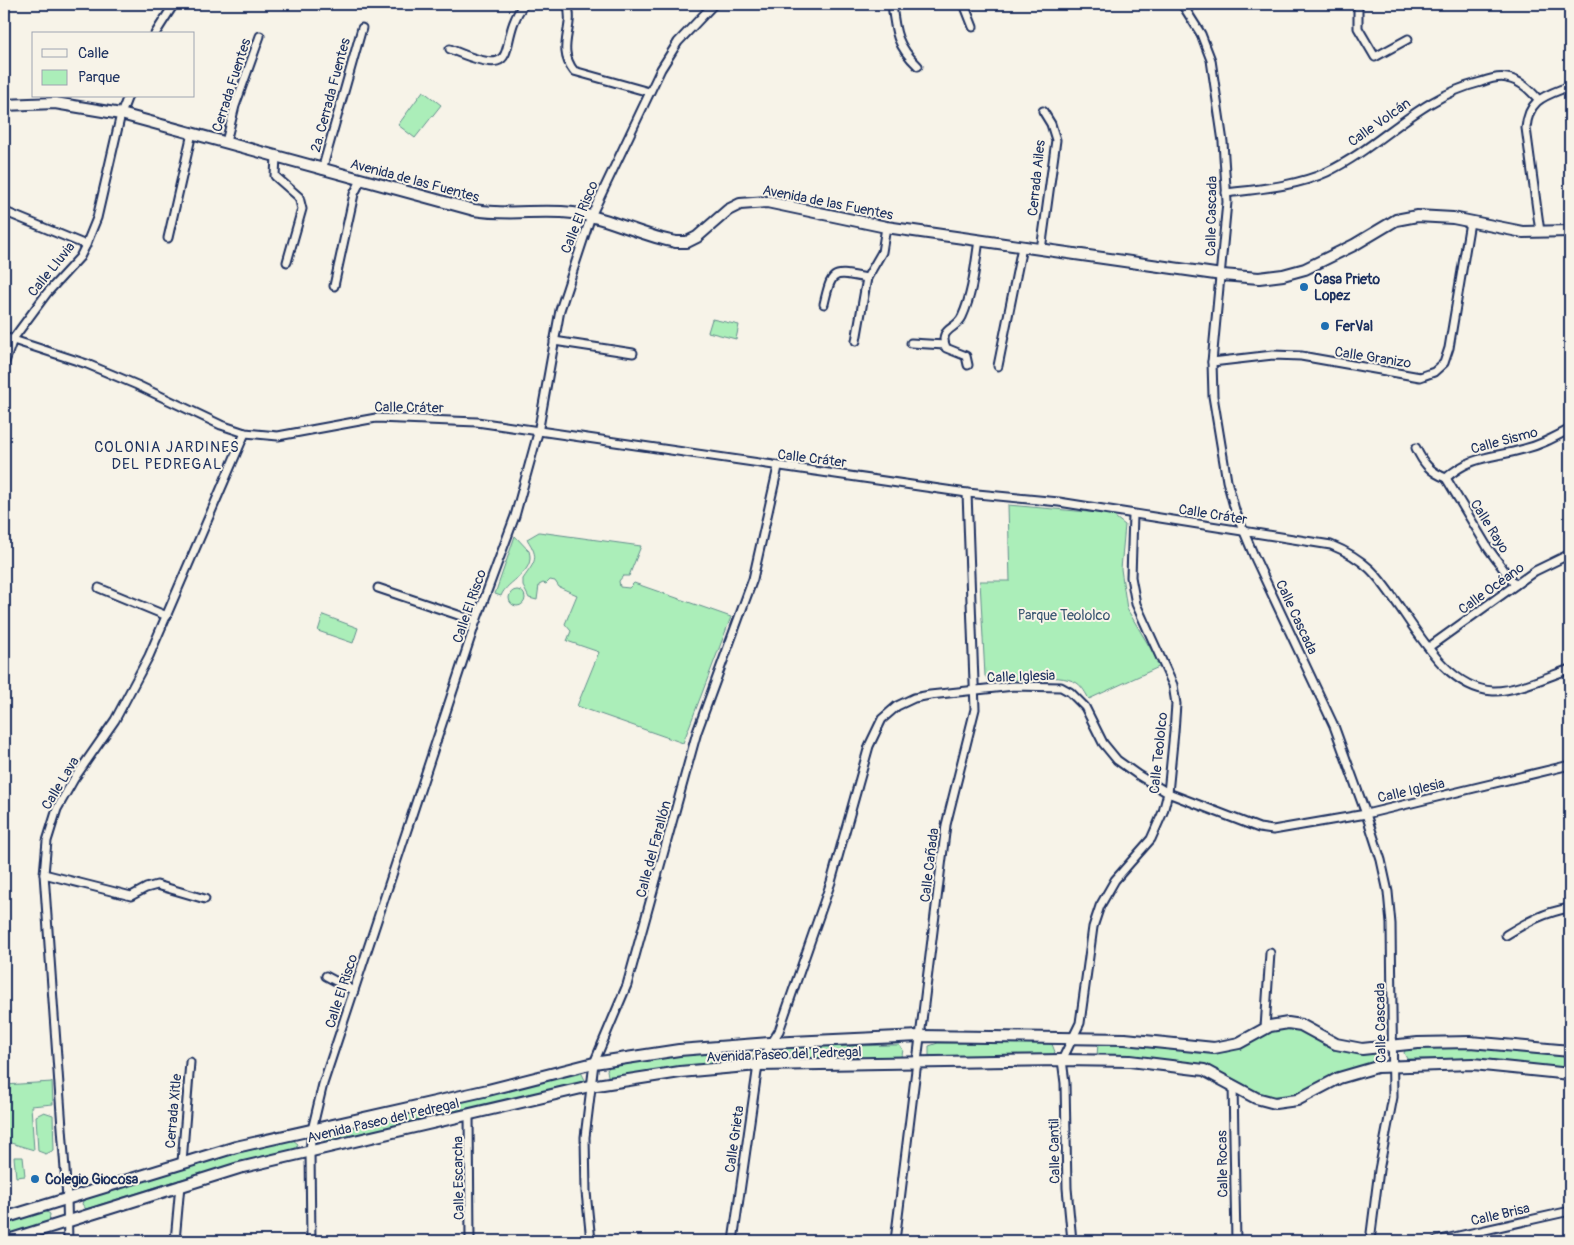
<svg xmlns="http://www.w3.org/2000/svg" width="1574" height="1245" font-family="Pangolin,sans-serif">
<style>
.green{fill:#abeeb9;stroke:#638e8c}
.lines{fill:none;stroke-linecap:round;stroke-linejoin:round}
.street-casing{stroke:#1b2f5e;stroke-width:11}
.secondary-casing{stroke:#1b2f5e;stroke-width:14}
.street{stroke:#f7f3e8;stroke-width:7}
.secondary{stroke:#f7f3e8;stroke-width:10}
.poi-dot{fill:#1f6fb2;stroke:#f7f3e8;stroke-width:2}
.labels{text-anchor:middle;stroke-width:4;stroke-linejoin:round;paint-order:stroke}
.street-label{font-size:14px;fill:#1b2f5e;stroke:#f7f3e8}
.poi-label{font-size:14px;font-weight:bold;fill:#1b2f5e;stroke:#f7f3e8;text-anchor:start}
.park-label{font-size:14px;fill:#385570;stroke:#f7f3e8}
.neighbourhood-label{font-size:15px;letter-spacing:1px;fill:#1b2f5e;stroke:#f7f3e8}
</style>
<rect width="100%" height="100%" fill="#f7f3e8"/>
<filter id="ink" filterUnits="userSpaceOnUse"><feTurbulence type="fractalNoise" baseFrequency=".02" numOctaves="2"/><feDisplacementMap in="SourceGraphic" scale="10" xChannelSelector="R" yChannelSelector="G"/><feConvolveMatrix kernelMatrix="1 2 1 2 8 2 1 2 1" color-interpolation-filters="sRGB"/></filter>
<g filter="url(#ink)">
<!-- green -->
<g class="green">
<path d="M423,91L441,105L415,138L398,125Z"/>
<path d="M712,319L739,325L736,339L708,332Z"/>
<path d="M1008,505L1111,514L1125,525L1121,569L1127,609L1161,666L1089,699C1086,694 1083,687 1077,683C1057,671 1013,682 990,682L985,676L980,581H1010Z"/>
<path d="M539,532L641,546L629,576H623L619,581L620,587L629,588L634,583L731,617L683,743L577,706L599,652L567,641L571,631L565,624L577,595L559,587L555,581L550,580L546,584L543,583L539,585L537,600L529,598L523,586V579C535,561 540,559 527,539Z"/>
<path d="M515,536L529,551C536,573 507,580 501,596L495,594Z"/>
<circle cx="517" cy="598" r="8"/>
<path d="M323,615L358,628L353,643L318,631Z"/>
<path d="M1282,1027L1299,1029L1335,1048L1375,1052L1379,1055L1380,1060L1377,1063C1364,1066 1352,1068 1340,1073C1317,1082 1293,1104 1268,1097C1245,1090 1227,1074 1205,1067L1097,1056L1098,1043L1226,1052C1247,1048 1262,1032 1282,1027Z"/>
<path d="M938,1043H1047L1052,1044L1055,1052L1051,1056H929V1046Z"/>
<path d="M890,1045H899L903,1050L902,1055L898,1058L788,1059L781,1055L782,1050L785,1048Z"/>
<path d="M1470,1047L1570,1056V1068L1483,1059H1407L1404,1053L1406,1048Z"/>
<path d="M743,1050L749,1051L752,1055L751,1060L615,1077L608,1076L607,1070L610,1066L675,1056Z"/>
<path d="M581,1072L585,1080L576,1086L330,1142L325,1141L323,1137L324,1132Z"/>
<path d="M52,1082L53,1104L31,1106L34,1150L4,1141V1085Z"/>
<path d="M44,1112L53,1115L54,1150L46,1154L38,1151L36,1116Z"/>
<path d="M293,1140L298,1144L295,1150L185,1178L86,1209L82,1204L84,1198C153,1177 222,1155 293,1140Z"/>
<path d="M14,1157H23L25,1176L16,1177Z"/>
<path d="M43,1210L50,1214L49,1222L4,1236V1222Z"/>
</g>
<g class="lines">
<!-- street casing -->
<g class="street-casing">
<g id="street">
<path d="M567,4C576,27 555,47 574,71L649,92"/>
<path d="M892,4C895,32 897,46 918,66"/>
<path d="M964,4L973,27"/>
<path d="M1182,4L1201,34L1211,60L1223,142L1227,202L1212,362L1213,396L1227,481L1235,510L1254,556L1334,726L1366,814L1381,860L1388,892L1391,924L1393,1097L1379,1170L1370,1241"/>
<path d="M1358,4V28L1375,57L1408,39"/>
<path d="M155,34L174,4"/>
<path d="M450,49C528,83 494,43 524,4"/>
<path d="M226,142L235,106L260,36"/>
<path d="M276,156L275,176L299,197L302,209L287,262"/>
<path d="M322,170L362,28"/>
<path d="M1226,193C1260,189 1297,186 1327,172C1383,145 1417,98 1481,82C1489,79 1499,76 1507,78C1521,81 1529,89 1538,99"/>
<path d="M8,213L86,245"/>
<path d="M1540,232L1526,128C1529,98 1545,96 1570,86"/>
<path d="M168,238L192,133"/>
<path d="M1041,250L1056,140L1051,124L1043,111"/>
<path d="M334,286L354,194L361,180"/>
<path d="M824,304C832,269 833,272 867,278"/>
<path d="M4,337L87,364L137,385L221,425L245,433L278,436L376,418L477,422L967,493L1059,502L1331,545C1346,551 1358,558 1370,569C1407,605 1436,688 1493,691C1514,692 1549,676 1570,669"/>
<path d="M554,341L633,353"/>
<path d="M856,341L867,278L882,252L886,227"/>
<path d="M911,343L945,345"/>
<path d="M1212,362L1273,355L1301,356L1420,377L1434,372L1444,363L1449,348L1470,222"/>
<path d="M4,365L13,339L47,293L80,257L86,245L97,218L121,114L128,96"/>
<path d="M968,365L966,356L946,348C938,328 956,330 962,317C973,293 975,266 979,240"/>
<path d="M998,366L1022,247"/>
<path d="M1416,448C1423,463 1430,472 1446,478"/>
<path d="M1446,478C1472,455 1493,458 1524,449C1541,445 1555,437 1570,429"/>
<path d="M1446,478L1488,548L1515,585"/>
<path d="M99,588L167,616"/>
<path d="M378,588L476,621"/>
<path d="M1429,647L1535,571L1570,554"/>
<path d="M44,874L131,896L146,888L157,885L205,899"/>
<path d="M1506,935C1527,922 1545,912 1570,908"/>
<path d="M326,976L354,991"/>
<path d="M1265,1028L1270,953"/>
<path d="M1233,1086L1236,1241"/>
<path d="M469,1114L470,1241"/>
<path d="M182,1162L190,1062"/>
<path d="M68,1241L67,1198L44,874L47,841L57,809L74,779L115,720L149,656L245,433"/>
<path d="M175,1241L180,1185"/>
<path d="M311,1241L310,1152L312,1130L323,1084L476,621L515,516L538,433L560,310L591,216L661,69L678,42L714,4"/>
<path d="M591,1241L586,1192L585,1137L594,1063L627,985L697,732L753,579L778,467"/>
<path d="M733,1241L758,1065L779,1031L831,882L869,746L882,719L897,706L914,698L930,695L1014,686L1061,687L1070,692L1085,707L1103,743L1117,760L1138,775L1168,793L1259,828L1273,830L1366,814L1570,765"/>
<path d="M895,1241L946,825L975,709L967,493"/>
<path d="M1072,1241L1067,1188L1065,1083L1062,1060L1080,1023L1093,927L1100,906L1115,880L1151,839L1163,812L1168,793L1174,732L1176,704L1173,685L1136,604L1131,577L1133,515"/>
<path d="M1436,1241L1570,1211"/>
</g>
</g>
<!-- secondary casing -->
<g class="secondary-casing">
<g id="secondary">
<path d="M4,105L55,103L121,114L474,210C508,216 540,209 573,213C609,217 641,236 676,242H687L697,237L728,210L740,204L767,202L886,227L1222,275L1259,278L1283,275L1305,269L1354,245L1396,220L1417,216L1453,218L1523,232L1570,231"/>
<path d="M4,1218L236,1147L488,1090L594,1063L679,1050L770,1043L920,1036L1125,1039L1214,1048L1239,1043L1270,1026L1288,1023L1301,1025L1336,1044L1362,1049L1418,1043L1470,1042L1570,1051"/>
<path d="M5,1241L239,1168L590,1086L680,1072L758,1065L1062,1060L1130,1061L1204,1070L1256,1098L1275,1103L1297,1100L1339,1078L1377,1067L1473,1064L1570,1074"/>
</g>
</g>
<!-- street -->
<use href="#street" class="street"/>
<!-- secondary -->
<use href="#secondary" class="secondary"/>
</g>
</g>
<!-- markers -->
<g class="poi-dot">
<circle cx="1304" cy="287" r="5"/>
<circle cx="1325" cy="326" r="5"/>
<circle cx="35" cy="1179" r="5"/>
</g>
<g class="labels">
<!-- street labels -->
<g class="street-label">
<text transform="translate(231 85) rotate(-72)" y="5">Cerrada Fuentes</text>
<text transform="translate(330 95) rotate(-75)" y="5">2a. Cerrada Fuentes</text>
<text transform="translate(1379 122) rotate(-35)" y="5">Calle Volcán</text>
<text transform="translate(1036 178) rotate(-84)" y="5">Cerrada Ailes</text>
<text transform="translate(415 180) rotate(15)" y="5">Avenida de las Fuentes</text>
<text transform="translate(828 202) rotate(11)" y="5">Avenida de las Fuentes</text>
<text transform="translate(1211 216) rotate(-89)" y="5">Calle Cascada</text>
<text transform="translate(579 217) rotate(-68)" y="5">Calle El Risco</text>
<text transform="translate(51 269) rotate(-51)" y="5">Calle Lluvia</text>
<text transform="translate(1373 357) rotate(9)" y="5">Calle Granizo</text>
<text transform="translate(409 407) rotate(1)" y="5">Calle Cráter</text>
<text transform="translate(1504 440) rotate(-15)" y="5">Calle Sismo</text>
<text transform="translate(812 458) rotate(7)" y="5">Calle Cráter</text>
<text transform="translate(1213 514) rotate(9)" y="5">Calle Cráter</text>
<text transform="translate(1490 526) rotate(58)" y="5">Calle Rayo</text>
<text transform="translate(1491 588) rotate(-36)" y="5">Calle Océano</text>
<text transform="translate(469 606) rotate(-71)" y="5">Calle El Risco</text>
<text transform="translate(1297 617) rotate(65)" y="5">Calle Cascada</text>
<text transform="translate(1021 676) rotate(-2)" y="5">Calle Iglesia</text>
<text transform="translate(1158 753) rotate(-84)" y="5">Calle Teololco</text>
<text transform="translate(60 783) rotate(-59)" y="5">Calle Lava</text>
<text transform="translate(1411 790) rotate(-13)" y="5">Calle Iglesia</text>
<text transform="translate(653 849) rotate(-75)" y="5">Calle del Farallón</text>
<text transform="translate(929 865) rotate(-83)" y="5">Calle Cañada</text>
<text transform="translate(341 991) rotate(-72)" y="5">Calle El Risco</text>
<text transform="translate(1380 1023) rotate(-91)" y="5">Calle Cascada</text>
<text transform="translate(784 1054) rotate(-2)" y="5">Avenida Paseo del Pedregal</text>
<text transform="translate(173 1111) rotate(-85)" y="5">Cerrada Xitle</text>
<text transform="translate(383 1120) rotate(-13)" y="5">Avenida Paseo del Pedregal</text>
<text transform="translate(734 1139) rotate(-82)" y="5">Calle Grieta</text>
<text transform="translate(1054 1151) rotate(-91)" y="5">Calle Cantil</text>
<text transform="translate(1222 1164) rotate(-91)" y="5">Calle Rocas</text>
<text transform="translate(458 1178) rotate(-91)" y="5">Calle Escarcha</text>
<text transform="translate(1500 1214) rotate(-13)" y="5">Calle Brisa</text>
</g>
<!-- poi labels -->
<g class="poi-label">
<text x="1314" y="284">Casa Prieto<tspan x="1314" dy="16">Lopez</tspan></text>
<text x="1335" y="331">FerVal</text>
<text x="45" y="1184">Colegio Giocosa</text>
</g>
<!-- park labels -->
<g class="park-label">
<text x="1064" y="620">Parque Teololco</text>
</g>
<!-- neighbourhood labels -->
<g class="neighbourhood-label">
<text x="167" y="452">COLONIA JARDINES<tspan x="167" dy="17">DEL PEDREGAL</tspan></text>
</g>
</g>
<!-- margin -->
<rect width="1574" height="1245" fill="none" stroke="#f7f3e8" stroke-width="20"/>
<rect x="10" y="10" width="1554" height="1225" fill="none" stroke="#1b2f5e" stroke-width="2" filter="url(#ink)"/>
<!-- legend -->
<rect x="32" y="32" width="162" height="65" fill="#f7f3e8" stroke="#9fa5b1"/>
<rect x="42" y="49" width="25" height="8" fill="#f7f3e8" stroke="#9fa5b1"/>
<text x="78" y="58" font-size="15" fill="#1b2f5e">Calle</text>
<rect x="42" y="70" width="25" height="15" fill="#abeeb9" stroke="#9fa5b1"/>
<text x="78" y="82" font-size="15" fill="#1b2f5e">Parque</text>
</svg>
